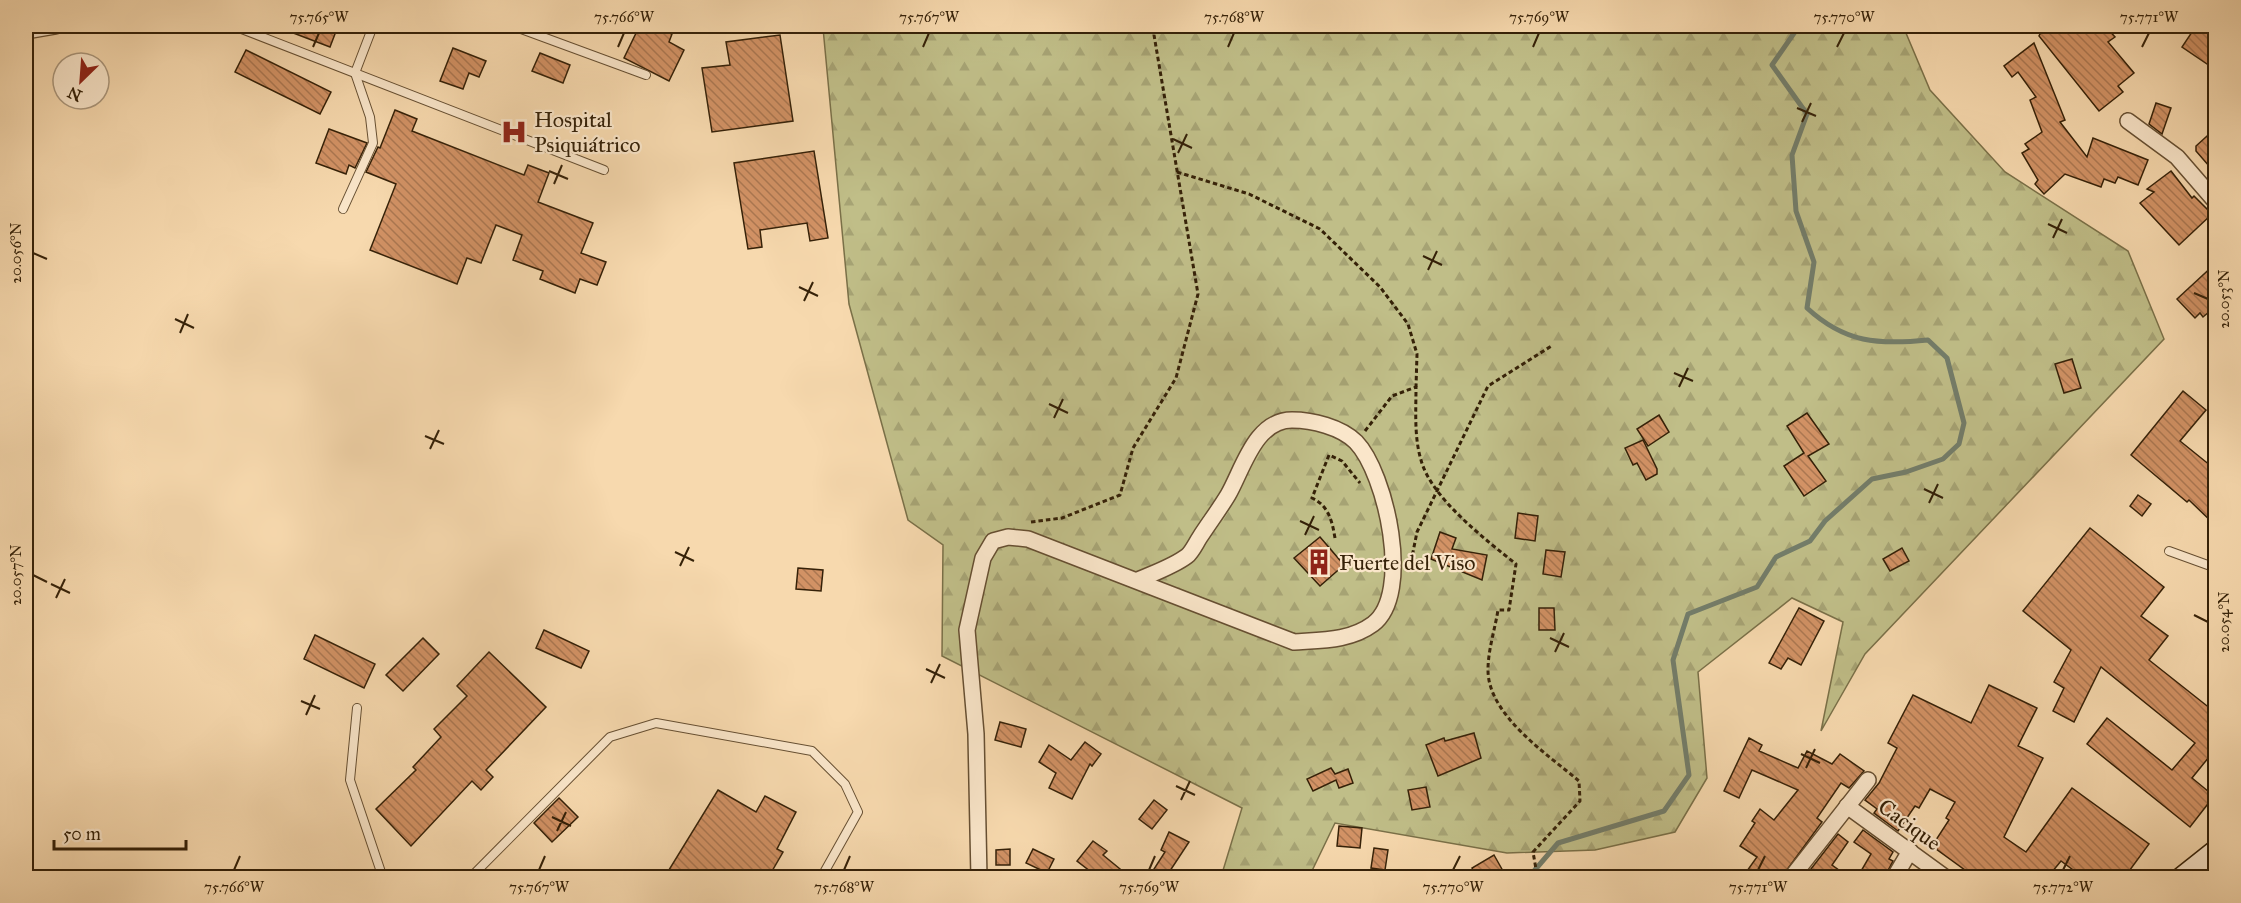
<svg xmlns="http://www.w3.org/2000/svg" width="2241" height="903" font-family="'IM FELL Great Primer',serif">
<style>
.forest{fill:url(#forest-firs);stroke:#7a7048;stroke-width:1.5}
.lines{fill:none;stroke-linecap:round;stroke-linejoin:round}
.stream{stroke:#737d6a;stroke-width:5}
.building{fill:url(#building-back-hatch);stroke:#352108;stroke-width:1.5}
.lane-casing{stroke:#664f32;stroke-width:10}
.street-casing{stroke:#664f32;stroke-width:18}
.secondary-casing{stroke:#352108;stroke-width:24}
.path{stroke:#352108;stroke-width:3;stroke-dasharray:4.5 3;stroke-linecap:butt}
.lane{stroke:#fae6ca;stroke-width:8}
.street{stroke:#fae6ca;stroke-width:15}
.secondary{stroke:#fae6ca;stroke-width:21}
.ticks{fill:none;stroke:#352108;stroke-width:2}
.labels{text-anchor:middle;stroke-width:4.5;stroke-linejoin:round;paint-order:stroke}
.poi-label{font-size:22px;fill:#352108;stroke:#fae6ca;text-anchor:start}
.street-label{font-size:22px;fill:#352108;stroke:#fae6ca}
.neatline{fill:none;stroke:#352108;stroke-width:2}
.ticks-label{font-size:15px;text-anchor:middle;fill:#352108}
</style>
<defs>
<pattern id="forest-firs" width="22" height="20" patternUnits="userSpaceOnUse" patternTransform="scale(1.5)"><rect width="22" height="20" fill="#c0be88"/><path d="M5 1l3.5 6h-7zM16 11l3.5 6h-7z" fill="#a6a374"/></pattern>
<pattern id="building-back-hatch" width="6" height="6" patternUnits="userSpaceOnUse" patternTransform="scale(1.5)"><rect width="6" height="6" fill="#d29265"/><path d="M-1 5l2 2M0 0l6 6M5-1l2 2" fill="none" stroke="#ab7751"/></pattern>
</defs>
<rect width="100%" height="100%" fill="#f7d9ae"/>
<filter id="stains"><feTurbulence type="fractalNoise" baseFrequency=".00333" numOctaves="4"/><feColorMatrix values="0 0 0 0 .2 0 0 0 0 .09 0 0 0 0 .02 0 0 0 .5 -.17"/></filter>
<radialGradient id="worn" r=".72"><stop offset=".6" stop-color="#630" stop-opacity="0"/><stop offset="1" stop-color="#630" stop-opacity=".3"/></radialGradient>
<!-- forest -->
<path class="forest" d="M826,26H1903L1930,90L2005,172L2128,251L2164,339L1865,654L1821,731L1843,622L1792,598L1698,672L1707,778L1675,832L1595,850L1507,853L1335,823L1309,877H1221L1242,808L942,656L943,545L908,520L849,304L823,28Z"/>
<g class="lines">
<!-- stream -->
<path class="stream" d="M1528,878L1558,843L1664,811L1689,775L1673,660L1688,614L1757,587L1776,557L1810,541L1825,521L1872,479L1906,472L1943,459L1959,444L1964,423L1947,358L1928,340C1878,345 1845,343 1807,308L1814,262L1796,211L1792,155L1807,114L1772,65L1799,26"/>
</g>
<!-- building -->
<g class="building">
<path d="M275,26H338L330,47Z"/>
<path d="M649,26L672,34L669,42L684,50L669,81L624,58L639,27L647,31Z"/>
<path d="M2044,26H2105L2115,37L2108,42L2134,73L2118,86L2123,92L2099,111L2039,36Z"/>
<path d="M2196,26H2216V57L2210,66L2182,47Z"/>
<path d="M780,35L793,121L712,132L702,68L730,65L726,42Z"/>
<path d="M2034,43L2065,120L2060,122L2087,157L2093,138L2148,160L2138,185L2118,177L2115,183L2104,179L2101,187L2065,174L2044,194L2035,184L2038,180L2022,153L2029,149L2025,144L2042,132L2030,100L2036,97L2018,72L2012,77L2004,66Z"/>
<path d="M453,48L486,61L479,77L469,73L463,89L440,81Z"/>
<path d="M246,50L331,92L320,114L235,72Z"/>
<path d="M540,53L570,65L563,83L532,71Z"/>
<path d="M2156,103L2171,108L2162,134L2149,124Z"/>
<path d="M395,110L417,119L412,131L524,175L528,165L549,173L538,202L593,223L581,253L606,262L597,285L580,279L575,293L540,279L543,271L513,260L522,235L496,225L481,263L467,258L457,284L370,250L396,184L366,172L378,147L380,148Z"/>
<path d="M2216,128V174L2196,151V146Z"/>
<path d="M329,129L367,143L355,168L349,165L346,174L316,163Z"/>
<path d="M814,151L828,238L810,241L807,223L760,230L762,247L748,249L734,163Z"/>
<path d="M2171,171L2192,198L2194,196L2212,214L2179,245L2140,203L2154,192L2147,189Z"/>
<path d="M2216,263V306L2203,317L2200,313L2195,318L2177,299Z"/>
<path d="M2072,359L2081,388L2064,393L2055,364Z"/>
<path d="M2183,391L2206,410L2180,441L2216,470V526L2189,500L2187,502L2131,455Z"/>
<path d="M1807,413L1829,444L1808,456L1826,481L1804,496L1784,466L1804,453L1787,426Z"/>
<path d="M1659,415L1669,432L1648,446L1637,429Z"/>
<path d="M1643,440L1657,469V474L1646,480L1637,463L1633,465L1625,448Z"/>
<path d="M2138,495L2151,504L2142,516L2130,506Z"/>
<path d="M1518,513L1538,516L1535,541L1515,538Z"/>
<path d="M2090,528L2164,587L2141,616L2168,636L2149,660L2216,713V762L2209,757L2192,778L2214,796L2190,827L2087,744L2107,718L2172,770L2195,743L2101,667L2074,722L2053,711L2064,688L2054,682L2071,650L2023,611Z"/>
<path d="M1440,532L1456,538L1452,549L1487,555L1482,580L1431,559Z"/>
<path d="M1320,537L1344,565L1320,586L1294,558Z"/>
<path d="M1902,548L1909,561L1890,571L1883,559Z"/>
<path d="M1546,550L1565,552L1561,577L1543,574Z"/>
<path d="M798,568L823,570L821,591L796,589Z"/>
<path d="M1539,608H1554L1555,630H1539Z"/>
<path d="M1799,608L1824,621L1801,665L1788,658L1781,669L1769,663Z"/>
<path d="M544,630L589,651L581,668L536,648Z"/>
<path d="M315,635L375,664L364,688L304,659Z"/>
<path d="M423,638L439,654L403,691L386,675Z"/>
<path d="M489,652L546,707L486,770L493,777L481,790L472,781L411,846L376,809L416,770L413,767L441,737L434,729L467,696L457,686Z"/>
<path d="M1989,685L2037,708L2018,746L2043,758L2004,837L2026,852L2072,788L2149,844L2124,878H2084L2061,861L2047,878H1976L1932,846L1949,820L1946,818L1955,802L1930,789L1919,808L1915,806L1898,831L1874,813L1877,809L1865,800L1879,783L1897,748L1888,743L1913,695L1971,723Z"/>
<path d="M1000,722L1026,729L1021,747L995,740Z"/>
<path d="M1474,733L1481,758L1438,776L1426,745L1444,738L1445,741Z"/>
<path d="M1749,738L1762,745L1759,751L1798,768L1807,751L1832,764L1840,754L1864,771L1849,788L1841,783L1817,818L1822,822L1781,878H1742L1757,857L1740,846L1755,823L1752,821L1760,809L1774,820L1798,790L1752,770L1739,798L1724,791Z"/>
<path d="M1085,742L1101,754L1092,766L1090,764L1072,799L1049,788L1056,773L1039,762L1049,745L1071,760Z"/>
<path d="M1331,768L1335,774L1348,769L1353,783L1339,788L1336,780L1313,791L1307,779Z"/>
<path d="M1426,787L1430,807L1412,810L1408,790Z"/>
<path d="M718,790L756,812L765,796L796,812L777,849L783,852L768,878H664Z"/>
<path d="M559,798L578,817L552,842L534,823Z"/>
<path d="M1154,800L1167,810L1152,829L1139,819Z"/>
<path d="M1339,826L1362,828L1360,848L1337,846Z"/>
<path d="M1863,830L1893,852L1889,859L1893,861L1884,878H1857L1871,854L1854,842Z"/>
<path d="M1169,832L1189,842L1166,877L1154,869L1165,852L1161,850Z"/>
<path d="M1838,834L1848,842L1832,865L1850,878H1804Z"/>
<path d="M1093,841L1107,851L1103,855L1131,878H1099L1077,861Z"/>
<path d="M1374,848L1388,850L1385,870L1371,868Z"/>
<path d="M1010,849V865H996V850Z"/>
<path d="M1033,849L1054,859L1047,873L1026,863Z"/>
<path d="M1494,855L1503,871L1493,878H1477L1472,868Z"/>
</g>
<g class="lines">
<!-- lane casing -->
<g class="lane-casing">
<g id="lane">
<path d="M234,26L604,170"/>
<path d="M513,26L646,75"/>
<path d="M343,209L373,143L370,117L355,73L373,26"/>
<path d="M2169,551L2216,568"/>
<path d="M357,708L350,780L383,878"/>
<path d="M470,878L610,737L656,723L812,751L845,784L858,812L821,878"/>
</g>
</g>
<!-- street casing -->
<g class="street-casing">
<g id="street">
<path d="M26,31L55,26"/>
<path d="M2128,121L2177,157L2216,202"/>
<path d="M1847,806L1946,878"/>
<path d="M979,878L976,734L967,630L983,558L993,541L1008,537L1028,539L1294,642C1322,640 1350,641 1373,624C1413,594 1386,473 1356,442C1341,427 1312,420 1292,420C1255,420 1243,469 1228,495C1219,510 1209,523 1200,537C1196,543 1192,552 1187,556C1174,566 1154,573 1138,580"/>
<path d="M1791,878L1868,780"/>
<path d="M1894,878L1910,851"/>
</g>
</g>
<!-- secondary casing -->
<g class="secondary-casing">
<path id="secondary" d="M2182,878L2216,851"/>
</g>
<!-- path -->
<g class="path">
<path d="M1177,172L1249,194L1320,229L1380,287L1408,324L1417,354L1416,387"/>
<path d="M1365,431L1392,396L1416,387C1416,410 1414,437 1421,460C1431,498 1486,540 1516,564L1509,610H1498C1495,629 1488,650 1488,670C1488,715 1547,754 1579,781L1580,801L1533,852L1536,869L1543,878"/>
<path d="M1031,522L1062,518L1120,495L1133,448L1176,378L1198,294L1154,35L1155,26"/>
<path d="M1335,538C1332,521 1329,506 1312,498L1329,455L1342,461L1360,483"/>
<path d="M1411,562L1417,532L1488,386L1553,345"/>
</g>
<!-- lane -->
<use href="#lane" class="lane"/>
<!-- street -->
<use href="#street" class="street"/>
<!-- secondary -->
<use href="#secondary" class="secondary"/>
</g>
<!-- ticks -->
<path class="ticks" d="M313,47L319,33M618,47L624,33M923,47L929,33M1228,47L1234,33M1533,47L1539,33M1837,47L1844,33M2142,47L2149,33M1797,108L1816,116M1802,122L1811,103M1173,139L1192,148M1178,153L1187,134M549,171L568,179M554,184L562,165M2048,224L2067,233M2053,238L2062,219M33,253L47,259M1423,256L1442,265M1428,270L1437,251M799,287L818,296M2194,293L2208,299M804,301L813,282M175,319L194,328M180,333L188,314M1674,373L1693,381M1679,387L1688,368M1049,404L1068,413M1054,418L1063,399M425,436L444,444M430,449L439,430M1924,489L1943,498M1929,503L1938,484M1300,521L1319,530M1305,535L1314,516M675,552L694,561M680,566L689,547M33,575L47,582M51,584L70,593M56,598L65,579M2194,615L2208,622M1550,638L1569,647M1555,652L1564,633M926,669L945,678M931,683L940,664M301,701L320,709M306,715L315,695M1801,754L1820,763M1806,768L1815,749M1176,786L1195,795M1181,800L1190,781M552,817L571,826M557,831L566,812M234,870L240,856M539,870L545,856M844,870L850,856M1149,870L1155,856M1453,870L1460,856M1758,870L1765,856M2063,870L2070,856"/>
<!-- icons -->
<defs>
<g id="hospital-bare" transform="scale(2.07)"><path d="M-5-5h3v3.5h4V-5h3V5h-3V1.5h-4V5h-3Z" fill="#8f2418" stroke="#fae6ca" stroke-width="2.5" paint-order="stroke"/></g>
<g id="building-bare" transform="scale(2.07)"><path d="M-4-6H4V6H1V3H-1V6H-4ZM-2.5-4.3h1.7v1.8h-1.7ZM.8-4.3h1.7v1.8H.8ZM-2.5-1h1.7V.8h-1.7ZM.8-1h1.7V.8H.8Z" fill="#8f2418" stroke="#fae6ca" stroke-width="2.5" paint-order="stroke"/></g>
</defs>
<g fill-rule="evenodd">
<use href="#hospital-bare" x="514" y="132"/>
<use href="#building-bare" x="1319" y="562"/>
</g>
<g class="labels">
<!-- poi labels -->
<g class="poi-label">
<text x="534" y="127">Hospital<tspan x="534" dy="25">Psiquiátrico</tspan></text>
<text x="1339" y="570">Fuerte del Viso</text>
</g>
<!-- street labels -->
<g class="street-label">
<text transform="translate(1910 824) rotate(36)" y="8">Cacique</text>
</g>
</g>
<!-- margin -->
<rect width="2241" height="903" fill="none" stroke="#f7d9ae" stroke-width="66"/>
<!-- north arrow -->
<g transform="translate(81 81) rotate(205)"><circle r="28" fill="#fae6ca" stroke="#ab977c" stroke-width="1.5"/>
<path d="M0-4.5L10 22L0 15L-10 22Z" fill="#8f2418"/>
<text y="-9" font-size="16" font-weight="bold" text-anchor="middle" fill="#352108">N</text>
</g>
<!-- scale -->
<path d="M54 840v9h132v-9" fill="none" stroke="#352108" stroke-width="3"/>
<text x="63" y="840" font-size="18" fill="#352108" stroke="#fae6ca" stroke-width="4.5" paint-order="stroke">50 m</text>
<rect x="33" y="33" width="2175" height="837" class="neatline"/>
<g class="ticks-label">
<text x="319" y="22">75.765°W</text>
<text x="624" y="22">75.766°W</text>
<text x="929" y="22">75.767°W</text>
<text x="1234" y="22">75.768°W</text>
<text x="1539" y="22">75.769°W</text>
<text x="1844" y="22">75.770°W</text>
<text x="2149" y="22">75.771°W</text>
<text transform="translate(16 253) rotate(-90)" y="5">20.056°N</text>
<text transform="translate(2224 299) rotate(-90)" y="5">20.053°N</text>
<text transform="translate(16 575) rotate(-90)" y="5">20.057°N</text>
<text transform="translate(2224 622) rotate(-90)" y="5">20.054°N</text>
<text x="234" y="892">75.766°W</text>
<text x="539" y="892">75.767°W</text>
<text x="844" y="892">75.768°W</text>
<text x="1149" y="892">75.769°W</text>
<text x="1453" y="892">75.770°W</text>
<text x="1758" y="892">75.771°W</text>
<text x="2063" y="892">75.772°W</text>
</g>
<rect width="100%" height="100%" filter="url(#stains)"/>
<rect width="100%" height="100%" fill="url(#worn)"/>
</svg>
